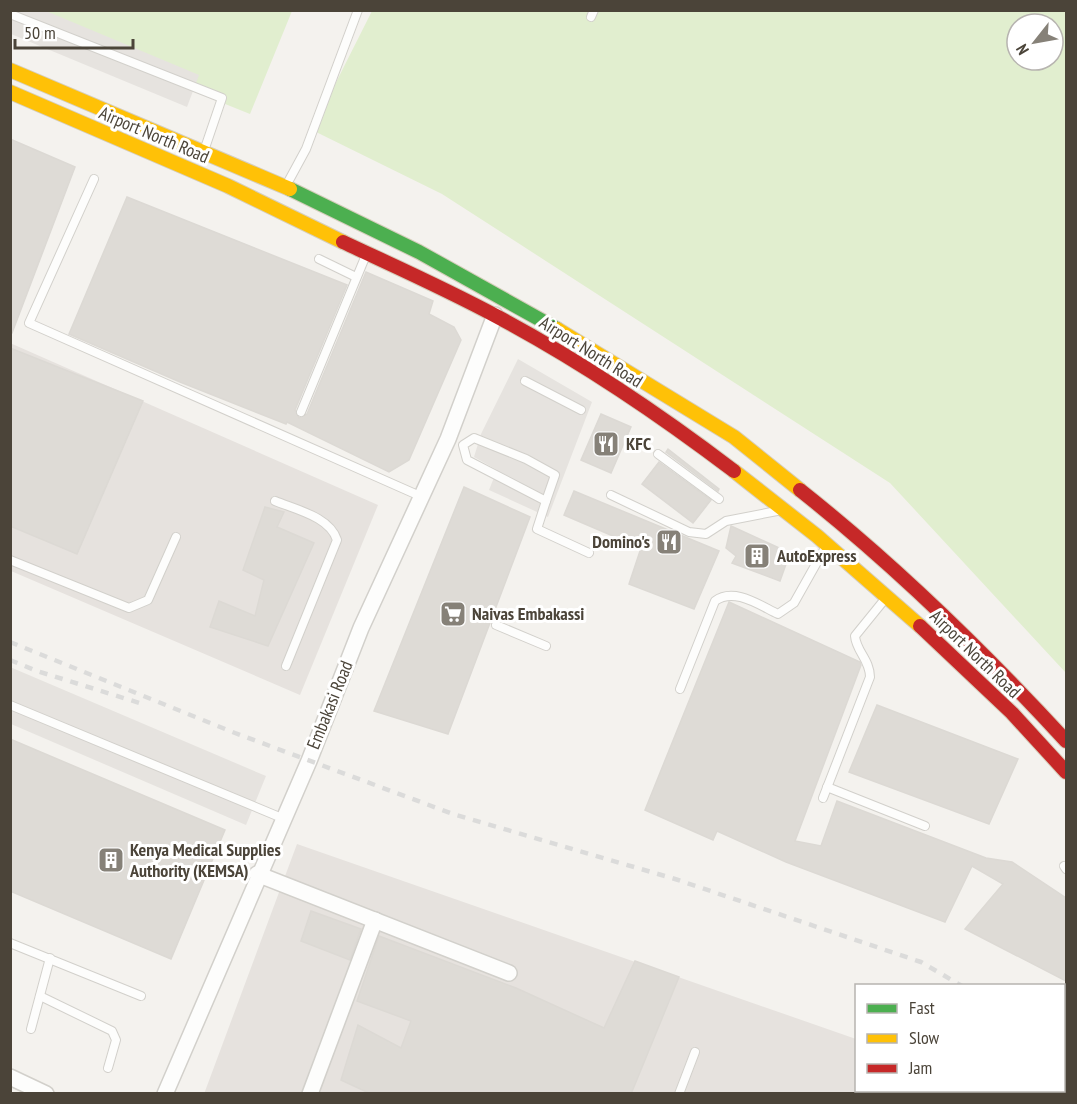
<svg xmlns="http://www.w3.org/2000/svg" width="1077" height="1104" font-family="'PT Sans Narrow',sans-serif">
<style>
.industrial{fill:#e6e2de}
.green{fill:#e1eecf;fill-rule:evenodd}
.parking{fill:#e6e3df}
.building{fill:#dedbd6;stroke:#dcd9d4;stroke-width:1.5}
.lines{fill:none;stroke-linecap:round;stroke-linejoin:round}
.lane-casing{stroke:#d2d0cb;stroke-width:10}
.street-casing{stroke:#d2d0cb;stroke-width:18}
.fast-casing{stroke:#d6cebb;stroke-width:16}
.slow-casing{stroke:#d6cebb;stroke-width:16}
.jam-casing{stroke:#d6cebb;stroke-width:16}
.lane{stroke:#fdfdfc;stroke-width:8}
.street{stroke:#fdfdfc;stroke-width:15}
.fast{stroke:#4caf50;stroke-width:14}
.slow{stroke:#ffc107;stroke-width:14}
.jam{stroke:#c62828;stroke-width:14}
.rail{stroke:#dbdbda;stroke-width:4.5;stroke-dasharray:8 8;stroke-linecap:butt}
.labels{text-anchor:middle;stroke-width:6;stroke-linejoin:round;paint-order:stroke}
.street-label{font-size:18px;fill:#4b4439;stroke:#fff}
.poi-label{font-size:18px;font-weight:bold;fill:#4b4439;stroke:#fff;text-anchor:start}
</style>
<rect width="100%" height="100%" fill="#f4f2ee"/>
<!-- industrial -->
<g class="industrial">
<path d="M10,343L378,505L300,695L11,571Z"/>
<path d="M297,844L856,1039V1090L957,1091L956,1094H204Z"/>
</g>
<!-- green -->
<g class="green">
<path d="M23,10L292,11L250,114L19,21Z"/>
<path d="M372,11H1066V673L890,483L442,194L312,130ZM1017,24H1053V60H1017Z"/>
</g>
<!-- parking -->
<g class="parking">
<path d="M10,11H46L199,75L187,107L11,34Z"/>
<path d="M518,359L592,402L548,517L489,490L497,470L474,457L481,434Z"/>
<path d="M10,667L266,776L246,825L11,724Z"/>
</g>
<!-- building -->
<g class="building">
<path d="M10,139L75,167L12,333H10Z"/>
<path d="M127,197L347,285L295,410L299,418L307,414L366,272L433,301L429,314L454,327L461,340L409,460L389,472L287,422L286,424L180,382L69,334Z"/>
<path d="M10,348L143,401L77,554L10,526Z"/>
<path d="M601,414L631,427L611,473L581,460Z"/>
<path d="M668,449L719,489L718,491L666,452Z"/>
<path d="M659,462L711,500L693,523L642,484Z"/>
<path d="M464,487L530,517L448,734L374,711Z"/>
<path d="M574,491L719,551L694,609L629,584L641,548L564,515Z"/>
<path d="M265,507L284,512L277,527L314,543L268,646L210,627L219,601L255,616L264,580L243,570Z"/>
<path d="M731,526L790,553L780,581L732,563L736,556L726,548Z"/>
<path d="M729,602L860,662L861,665L795,841L821,846L837,801L986,858L1012,862L1066,898V981L965,929L1003,884L972,866L945,922L786,862L717,831L713,840L645,810Z"/>
<path d="M877,705L1018,759L989,824L849,772Z"/>
<path d="M10,739L225,830L171,959L10,891Z"/>
<path d="M311,911L361,929L350,960L301,941Z"/>
<path d="M379,936L516,988L604,1028L635,961L679,977L631,1094H371L341,1080L358,1025L401,1048L411,1021L357,1001Z"/>
</g>
<g class="lines">
<!-- lane casing -->
<g class="lane-casing">
<g id="lane">
<path d="M10,14L222,98L205,148"/>
<path d="M591,17L594,10"/>
<path d="M94,179L29,323L420,496"/>
<path d="M287,184L306,149L358,10"/>
<path d="M319,259L356,277"/>
<path d="M525,381L581,410"/>
<path d="M301,412L366,255"/>
<path d="M474,438L526,459L555,475L546,501L467,460L463,445Z"/>
<path d="M658,454L719,499"/>
<path d="M611,495L689,532L706,534L726,521L777,511"/>
<path d="M275,501C297,510 330,517 337,540L286,666"/>
<path d="M546,501L537,529L589,553"/>
<path d="M10,560L129,608L148,600L176,537"/>
<path d="M496,625L546,646"/>
<path d="M680,689L715,601C734,587 759,605 778,614L794,603L825,548"/>
<path d="M10,705L282,818"/>
<path d="M827,787L925,826"/>
<path d="M823,798L870,677C870,660 856,651 855,636L885,599"/>
<path d="M1064,866L1066,869"/>
<path d="M10,943L141,996"/>
<path d="M40,996L112,1031L116,1040L108,1068"/>
<path d="M31,1029L50,958"/>
<path d="M679,1094L695,1052"/>
</g>
</g>
<!-- street casing -->
<g class="street-casing">
<g id="street">
<path d="M257,874L509,973"/>
<path d="M10,1077L46,1094"/>
<path d="M165,1094L309,761L361,628L448,439L495,315"/>
<path d="M310,1094L375,920"/>
</g>
</g>
<!-- fast casing -->
<g class="fast-casing">
<path id="fast" d="M290,189L419,252L557,329"/>
</g>
<!-- slow casing -->
<g class="slow-casing">
<g id="slow">
<path d="M10,70L290,189"/>
<path d="M10,92L228,186L343,242"/>
<path d="M557,329L734,437L800,490"/>
<path d="M734,471L817,536L920,626"/>
</g>
</g>
<!-- jam casing -->
<g class="jam-casing">
<g id="jam">
<path d="M343,242C394,266 446,289 496,316C579,360 659,414 734,471"/>
<path d="M800,490C896,566 983,651 1066,741"/>
<path d="M920,626L1012,713L1066,772"/>
</g>
</g>
<!-- lane -->
<use href="#lane" class="lane"/>
<!-- street -->
<use href="#street" class="street"/>
<!-- fast -->
<use href="#fast" class="fast"/>
<!-- slow -->
<use href="#slow" class="slow"/>
<!-- jam -->
<use href="#jam" class="jam"/>
<!-- rail -->
<g class="rail">
<path d="M10,642L235,733L453,814L675,879L921,962L962,986"/>
<path d="M10,660L37,671L146,705"/>
<path d="M1064,1043L1066,1045"/>
</g>
</g>
<!-- icons -->
<defs>
<g id="restaurant-square" transform="scale(1.35)"><rect x="-9" y="-9" width="18" height="18" rx="4" fill="#868178" stroke="#fff"/><path d="M-5-6h1v4h1v-4h1v4h1v-4h1v5L-1.5 .5V6h-2V.5L-5-1ZM5-6V6H3V1.5H1.5Q1.5-4 5-6Z" fill="#fff"/></g>
<g id="building-square" transform="scale(1.35)"><rect x="-9" y="-9" width="18" height="18" rx="4" fill="#868178" stroke="#fff"/><path d="M-4-6H4V6H1V3H-1V6H-4ZM-2.5-4.3h1.7v1.8h-1.7ZM.8-4.3h1.7v1.8H.8ZM-2.5-1h1.7V.8h-1.7ZM.8-1h1.7V.8H.8Z" fill="#fff"/></g>
<g id="supermarket-square" transform="scale(1.35)"><rect x="-9" y="-9" width="18" height="18" rx="4" fill="#868178" stroke="#fff"/><path d="M-6-5.5h2.5l.6 2H6L4.5 2H-2.5L-4.4-4H-6ZM-1.5 3.2a1.3 1.3 0 1 0 .1 0ZM3 3.2a1.3 1.3 0 1 0 .1 0Z" fill="#fff"/></g>
</defs>
<g fill-rule="evenodd">
<use href="#restaurant-square" x="606" y="444"/>
<use href="#restaurant-square" x="669" y="542"/>
<use href="#building-square" x="757" y="556"/>
<use href="#supermarket-square" x="453" y="614"/>
<use href="#building-square" x="111" y="860"/>
</g>
<g class="labels">
<!-- street labels -->
<g class="street-label">
<text transform="translate(154 135) rotate(23)" y="6">Airport North Road</text>
<text transform="translate(591 352) rotate(32)" y="6">Airport North Road</text>
<text transform="translate(975 654) rotate(44)" y="6">Airport North Road</text>
<text transform="translate(330 705) rotate(-68)" y="6">Embakasi Road</text>
</g>
<!-- poi labels -->
<g class="poi-label">
<text x="626" y="450">KFC</text>
<text x="650" y="548" text-anchor="end">Domino's</text>
<text x="777" y="562">AutoExpress</text>
<text x="472" y="620">Naivas Embakassi</text>
<text x="130" y="856">Kenya Medical Supplies<tspan x="130" dy="21">Authority (KEMSA)</tspan></text>
</g>
</g>
<!-- border -->
<rect width="1077" height="1104" fill="none" stroke="#4b4439" stroke-width="24"/>
<!-- legend -->
<rect x="855" y="984" width="210" height="108" fill="#ffffff" stroke="#b7b4b0" stroke-width="1.5"/>
<rect x="867" y="1004" width="30" height="9" fill="#4caf50" stroke="#b7b4b0" stroke-width="1.5"/>
<text x="909" y="1014" font-size="18" fill="#4b4439">Fast</text>
<rect x="867" y="1034" width="30" height="9" fill="#ffc107" stroke="#b7b4b0" stroke-width="1.5"/>
<text x="909" y="1044" font-size="18" fill="#4b4439">Slow</text>
<rect x="867" y="1064" width="30" height="9" fill="#c62828" stroke="#b7b4b0" stroke-width="1.5"/>
<text x="909" y="1074" font-size="18" fill="#4b4439">Jam</text>
<!-- north arrow -->
<g transform="translate(1035 42) rotate(239)"><circle r="28" fill="#ffffff" stroke="#b7b4b0" stroke-width="1.5"/>
<path d="M0-4.5L10 22L0 15L-10 22Z" fill="#868178"/>
<text y="-9" font-size="16" font-weight="bold" text-anchor="middle" fill="#4b4439">N</text>
</g>
<!-- scale -->
<path d="M15 39v9h118v-9" fill="none" stroke="#4b4439" stroke-width="3"/>
<text x="24" y="39" font-size="18" fill="#4b4439" stroke="#ffffff" stroke-width="4.5" paint-order="stroke">50 m</text>
</svg>
